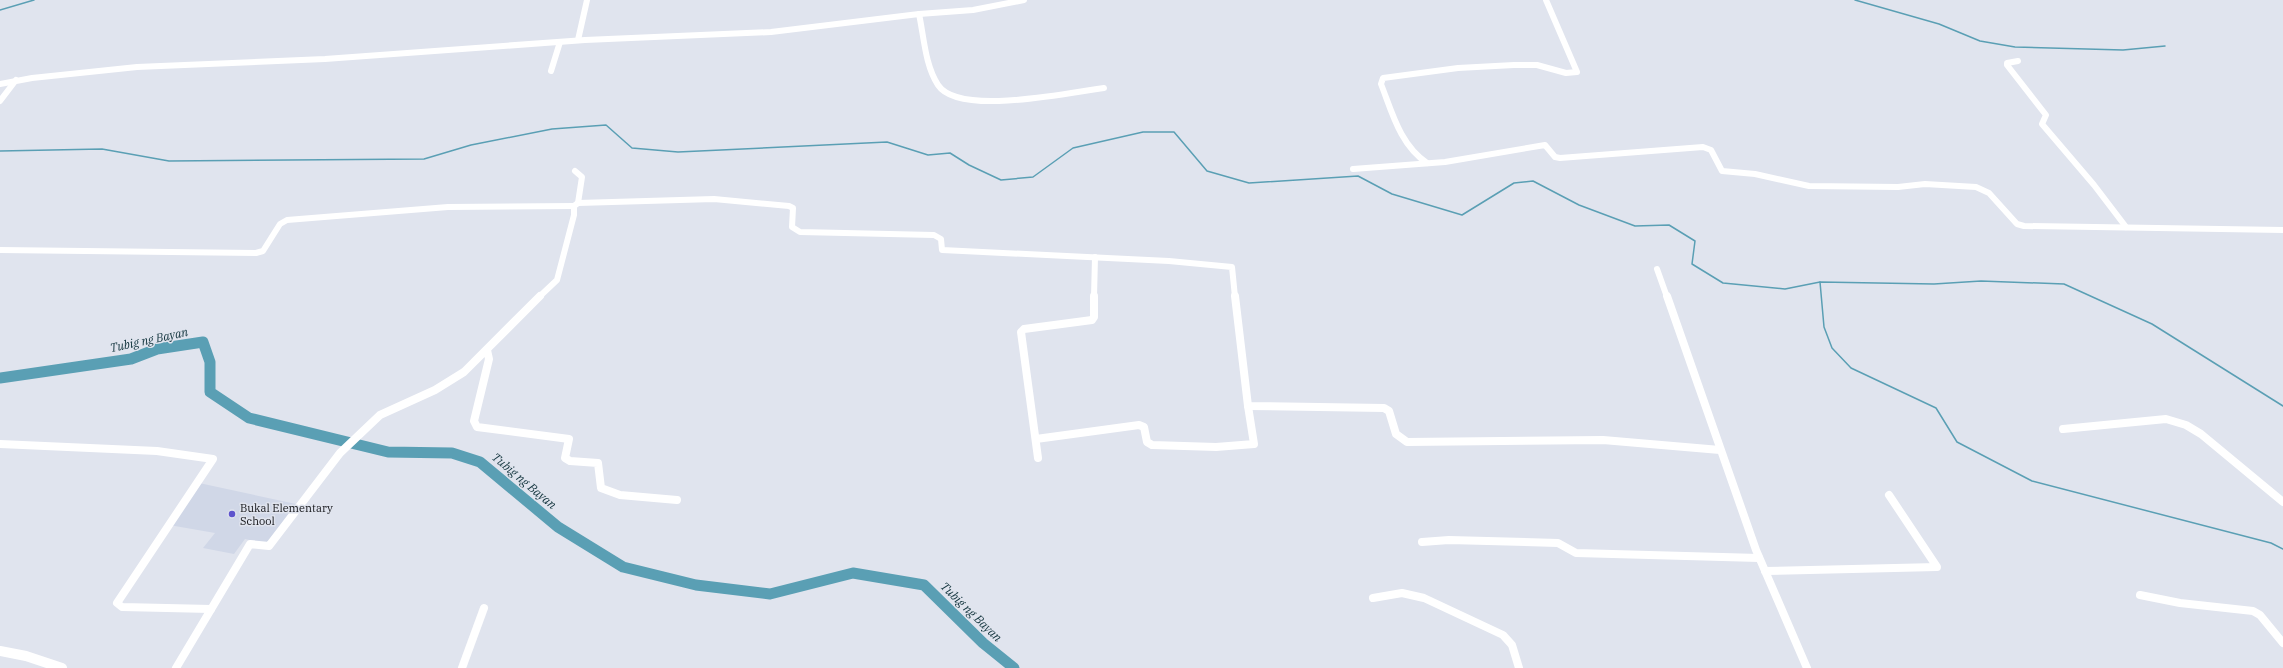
<svg xmlns="http://www.w3.org/2000/svg" width="2283" height="668" font-family="'IBM Plex Serif',serif">
<style>
.built{fill:#d0d7e7}
.lines{fill:none;stroke-linecap:round;stroke-linejoin:round}
.stream{stroke:#5a9fb4;stroke-width:1.5}
.river{stroke:#5a9fb4;stroke-width:11}
.minor-far1{stroke:#fff;stroke-width:6}
.minor{stroke:#fff;stroke-width:8}
.secondary{stroke:#fff;stroke-width:10}
.poi-dot{fill:#5e54cd;stroke:#e0e4ee;stroke-width:1.5}
.labels{text-anchor:middle;stroke-width:3;stroke-linejoin:round;paint-order:stroke}
.poi-label{font-size:11px;fill:#121317;stroke:#e0e4ee;text-anchor:start}
.water-label{font-size:12px;font-style:italic;fill:#10323b;stroke:#e0e4ee}
</style>
<rect width="100%" height="100%" fill="#e0e4ee"/>
<!-- built -->
<path class="built" d="M199,483L296,504L267,544L245,539L234,554L203,548L215,533L169,525Z"/>
<g class="lines">
<!-- stream -->
<g class="stream">
<path d="M1855,0L1939,24L1980,41L2015,47L2123,50L2165,46"/>
<path d="M0,10L34,0"/>
<path d="M0,151L102,149L169,161L424,159L471,145L552,129L606,125L632,148L678,152L887,142L928,155L950,153L969,165L1001,180L1033,177L1073,148L1143,132H1174L1207,171L1249,183L1358,176L1392,194L1462,215L1514,183L1533,181L1579,205L1635,226L1669,225L1695,241L1692,264L1723,283L1785,289L1820,282L1934,284L1981,281L2064,284L2152,324L2283,406"/>
<path d="M1820,282L1824,327L1832,348L1851,368L1936,408L1957,442L2032,481L2271,543L2283,549"/>
</g>
<!-- river -->
<path class="river" d="M0,378L131,359L157,349L203,342L210,362V392L249,418L388,452L452,453L480,462L558,527L623,567L696,585L770,594L853,573L924,585L983,643L1014,668"/>
<!-- minor-far1 -->
<g class="minor-far1">
<path d="M919,14C924,37 925,65 938,85C959,117 1070,92 1104,88"/>
<path d="M578,40L587,0"/>
<path d="M2018,61L2007,63V65L2046,115L2042,124L2094,185L2126,227"/>
<path d="M551,71L560,42"/>
<path d="M0,84L32,78L137,67L325,59L585,40L771,32L919,14L973,10L1024,0"/>
<path d="M0,101L16,80"/>
<path d="M1427,163C1400,145 1392,112 1381,84L1383,78L1458,68L1514,65H1537L1566,73L1577,72L1546,0"/>
<path d="M1353,169L1445,162L1545,145L1555,157L1560,158L1703,147L1711,150L1722,171L1755,174L1809,186L1898,187L1925,184L1976,187L1989,193L2017,224L2024,226L2283,230"/>
<path d="M575,171L582,177L578,203"/>
<path d="M0,250L256,253L263,251L280,224L287,220L448,207L574,206"/>
<path d="M1657,269L1667,297"/>
<path d="M539,297L557,280L574,215V206L578,203L714,199L789,206L793,208L792,227L800,232L934,235L941,239L942,250L1169,261L1232,267L1235,297"/>
<path d="M1094,297L1095,257"/>
</g>
<!-- minor -->
<g class="minor">
<path d="M1235,296L1248,406L1384,408L1389,411L1396,434L1407,442L1603,440L1720,450"/>
<path d="M1667,296L1756,550L1807,668"/>
<path d="M487,350L489,359L474,421L477,427L569,439L565,458L570,461L598,463L601,488L620,495L677,500"/>
<path d="M2063,429L2166,419L2186,425L2201,434L2283,502"/>
<path d="M1036,439L1139,425L1144,427L1147,442L1152,445L1216,447L1254,444L1248,406"/>
<path d="M0,444L157,451L213,459L117,603L122,607L211,609"/>
<path d="M1038,458L1021,332L1024,329L1092,320L1094,317V296"/>
<path d="M1422,542L1449,540L1558,543L1576,553L1759,558"/>
<path d="M1765,571L1937,567L1889,495"/>
<path d="M2140,595L2180,603L2253,611L2260,615L2283,643"/>
<path d="M1373,598L1402,593L1424,598L1503,635L1512,645L1519,668"/>
<path d="M176,668L250,544L269,546L340,453L380,415L435,390L464,372L540,296"/>
<path d="M462,668L484,608"/>
</g>
<!-- secondary -->
<path class="secondary" d="M0,651L26,656L62,668"/>
</g>
<!-- markers -->
<circle class="poi-dot" cx="232" cy="514" r="4"/>
<g class="labels">
<!-- poi labels -->
<g class="poi-label">
<text x="240" y="512">Bukal Elementary<tspan x="240" dy="13">School</tspan></text>
</g>
<!-- water labels -->
<g class="water-label">
<text transform="translate(149 340) rotate(-12)" y="4">Tubig ng Bayan</text>
<text transform="translate(524 481) rotate(40)" y="4">Tubig ng Bayan</text>
<text transform="translate(971 612) rotate(44)" y="4">Tubig ng Bayan</text>
</g>
</g>
</svg>
